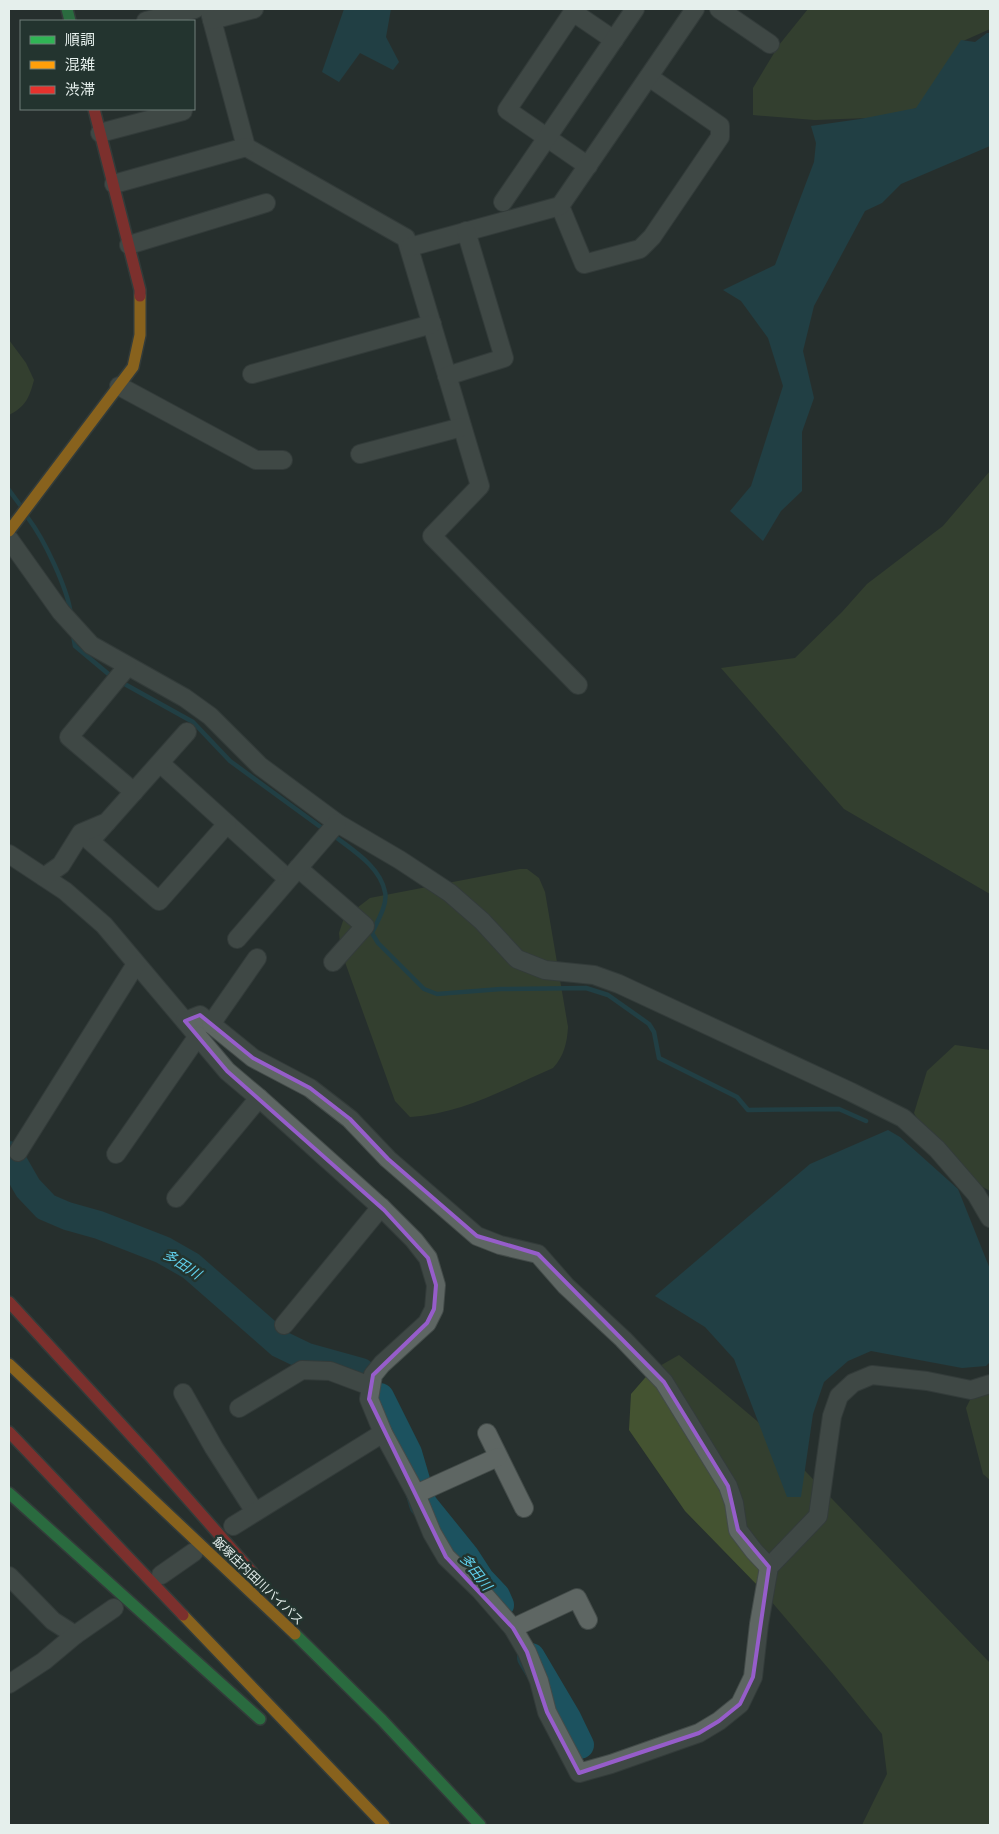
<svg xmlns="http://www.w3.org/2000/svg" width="999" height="1834" font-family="'Golos Text','Noto Sans JP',sans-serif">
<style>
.green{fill:#445331}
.water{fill:#1c525f}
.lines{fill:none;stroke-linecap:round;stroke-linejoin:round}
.stream{stroke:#1c525f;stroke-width:4.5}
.river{stroke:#1c525f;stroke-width:28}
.street-casing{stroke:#434b49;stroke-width:20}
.fast-casing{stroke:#434b49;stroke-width:14}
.slow-casing{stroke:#434b49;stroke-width:14}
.jam-casing{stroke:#434b49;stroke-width:14}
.street{stroke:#5e6663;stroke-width:18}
.fast{stroke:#30b455;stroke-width:11}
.slow{stroke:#ff9f0a;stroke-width:11}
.jam{stroke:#e5322d;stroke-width:11}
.marked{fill:none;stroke:#965dca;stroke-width:4;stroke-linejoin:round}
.labels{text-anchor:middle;stroke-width:5;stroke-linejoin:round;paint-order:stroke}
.street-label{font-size:12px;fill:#e5efec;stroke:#23342f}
.water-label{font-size:14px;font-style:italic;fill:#60d0ec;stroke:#23342f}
</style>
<rect width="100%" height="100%" fill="#27302e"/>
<!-- green -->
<g class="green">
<path d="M808,9H990V29L963,41L919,107L893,117L815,120L753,115V88L779,45Z"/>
<path d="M9,340L26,363L34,380C29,398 26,406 9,415Z"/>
<path d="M990,471V894L844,809L721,668L795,658L842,612L867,584L943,526Z"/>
<path d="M520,869H527L539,878L545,892L568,1027C567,1043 564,1056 553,1068C507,1088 461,1114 410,1117L395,1101L341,951L339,933L344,918L370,898Z"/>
<path d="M955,1045L990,1050V1191L941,1163L914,1113L927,1071Z"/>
<path d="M679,1355L757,1421L990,1663V1825H862L887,1774L882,1734L834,1675L759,1587L685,1511L629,1430L631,1394L651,1371Z"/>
<path d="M990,1387V1480L983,1474L966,1408L973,1394Z"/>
</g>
<!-- water -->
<g class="water">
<path d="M344,9H391L386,37L399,62L393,70L360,53L339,82L322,72Z"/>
<path d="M987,33H990V146L901,184L882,203L865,211L814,306L803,351L814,398L802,432V491L781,511L763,541L730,511L751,486L783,386L768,338L741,301L723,290L775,265L814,162L816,143L811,126L860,119L916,108L961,40L975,42Z"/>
<path d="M888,1130L900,1137L958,1189L990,1269V1362L986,1366L962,1368L871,1351L848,1361L824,1382L813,1414L801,1497H787L734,1359L705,1327L655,1296L810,1164Z"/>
</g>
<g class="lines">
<!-- stream -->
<g class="stream">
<path d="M9,490L20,505"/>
<path d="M28,518C44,539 68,589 71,615"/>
<path d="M73,635L75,646L112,677"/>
<path d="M121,682L193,722L230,761L326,831"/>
<path d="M333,835C352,850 380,866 385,892C388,904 377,922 372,933L378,943L424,989L437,994L501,989L586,988L608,995L649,1024L654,1032L659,1058L737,1097L748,1110L839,1109L866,1121"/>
</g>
<!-- river -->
<g class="river">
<path d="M9,1155L28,1188L46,1207L67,1216L99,1225L163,1250L191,1266L280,1344L307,1357L361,1372"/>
<path d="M380,1397L408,1453L423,1504L465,1556L480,1579L496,1596L500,1605"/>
<path d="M531,1657L567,1718L580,1745"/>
</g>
<!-- street casing -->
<g class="street-casing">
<g id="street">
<path d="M209,9L246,147L406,238L480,486L432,536L578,685"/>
<path d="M719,9L770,44"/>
<path d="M212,20L254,9"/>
<path d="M146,21L195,9"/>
<path d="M100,133L183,111L182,109"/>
<path d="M588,166L507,110L573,12L614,40"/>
<path d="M114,184L246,147"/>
<path d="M503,202L635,9"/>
<path d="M560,206L584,264L640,249L652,237L720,137V126L649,77"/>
<path d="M129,245L266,203"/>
<path d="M410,247L560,206L695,9"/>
<path d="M252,374L432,324"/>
<path d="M447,376L504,358L466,231"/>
<path d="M119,386L245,454L256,460H283"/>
<path d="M360,454L462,427"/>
<path d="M9,539L61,612L91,645L185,698L210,716L260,766L337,823L400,860L450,893L482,921L517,959L545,970L594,975L619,984L851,1092L903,1118L937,1149L976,1194L990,1218"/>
<path d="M127,667L69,737L134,792"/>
<path d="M160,763L288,879"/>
<path d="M107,822L90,841L159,901L227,824"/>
<path d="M9,854L65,891L104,925L227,1071L259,1098L384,1210L414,1240L428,1258L436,1285L434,1309L427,1323L382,1364L373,1375L369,1399L383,1433L416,1494L432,1533L446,1557L480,1590L513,1628L527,1652L539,1681L547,1712L579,1773L611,1764L699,1733L719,1721L740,1704L753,1677L759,1624L769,1567L818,1516L832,1416L839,1396L853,1383L872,1375L927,1381L971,1390L990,1384"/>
<path d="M298,868L365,926L333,962"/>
<path d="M44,877L61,865L81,833L107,822L187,732"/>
<path d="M237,939L337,823"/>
<path d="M185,1021L200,1015L253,1058L310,1088L350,1119L388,1159L477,1236L500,1245L538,1254L566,1286L623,1339L664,1382L728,1486L734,1503L738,1530L754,1551L769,1567"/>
<path d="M211,1024L257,958"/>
<path d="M18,1152L136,964"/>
<path d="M116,1154L198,1036"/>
<path d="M176,1198L259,1098"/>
<path d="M284,1325L381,1207"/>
<path d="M183,1393L214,1448L255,1512"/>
<path d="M239,1408L302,1370L330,1371L370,1386"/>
<path d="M487,1433L524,1508"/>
<path d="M416,1494L498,1457"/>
<path d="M233,1526L383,1433"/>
<path d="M161,1575L194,1552"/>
<path d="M9,1576L53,1621L75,1635L114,1608"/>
<path d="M513,1628L577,1598L588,1620"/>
<path d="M9,1684L44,1661L75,1635"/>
</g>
</g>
<!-- fast casing -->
<g class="fast-casing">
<g id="fast">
<path d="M67,9L70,21"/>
<path d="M9,1493L260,1719"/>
<path d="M295,1634L382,1720L480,1825"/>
</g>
</g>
<!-- slow casing -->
<g class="slow-casing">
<g id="slow">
<path d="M9,531L133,367L140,335V296"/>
<path d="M9,1364L295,1634"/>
<path d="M183,1615L384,1825"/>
</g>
</g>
<!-- jam casing -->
<g class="jam-casing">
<g id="jam">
<path d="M94,109L140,290V296"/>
<path d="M9,1302L150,1456L252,1572"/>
<path d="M9,1432L183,1615"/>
</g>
</g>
<!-- street -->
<use href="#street" class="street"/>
<!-- fast -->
<use href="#fast" class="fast"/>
<!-- slow -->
<use href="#slow" class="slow"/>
<!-- jam -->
<use href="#jam" class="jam"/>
</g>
<!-- marked area -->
<path d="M0 0H999V1834H0ZM200,1015L253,1058L310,1088L350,1119L388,1159L477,1236L538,1254L664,1382L728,1486L738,1530L769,1567L753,1677L740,1704L719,1721L699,1733L579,1773L547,1712L527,1652L513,1628L446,1557L369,1399L373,1375L427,1323L434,1309L436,1285L428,1258L384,1210L227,1071L185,1021Z" fill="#27302e" fill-opacity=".55" fill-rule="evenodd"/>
<path class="marked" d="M200,1015L253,1058L310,1088L350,1119L388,1159L477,1236L538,1254L664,1382L728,1486L738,1530L769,1567L753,1677L740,1704L719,1721L699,1733L579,1773L547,1712L527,1652L513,1628L446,1557L369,1399L373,1375L427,1323L434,1309L436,1285L428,1258L384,1210L227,1071L185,1021Z"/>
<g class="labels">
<!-- street labels -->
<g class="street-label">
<text transform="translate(258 1581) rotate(44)" y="4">飯塚庄内田川バイパス</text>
</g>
<!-- water labels -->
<g class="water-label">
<text transform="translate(182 1264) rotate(33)" y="5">多田川</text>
<text transform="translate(476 1572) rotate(52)" y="5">多田川</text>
</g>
</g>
<!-- border -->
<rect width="999" height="1834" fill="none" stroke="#e5efec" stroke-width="20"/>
<!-- legend -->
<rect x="20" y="20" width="175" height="90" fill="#23342f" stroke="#717f7b"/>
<rect x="30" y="36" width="25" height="8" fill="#30b455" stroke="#717f7b"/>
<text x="65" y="45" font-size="15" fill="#e5efec">順調</text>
<rect x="30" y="61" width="25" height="8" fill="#ff9f0a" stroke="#717f7b"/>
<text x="65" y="70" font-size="15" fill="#e5efec">混雑</text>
<rect x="30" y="86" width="25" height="8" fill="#e5322d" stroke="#717f7b"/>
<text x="65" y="95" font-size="15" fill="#e5efec">渋滞</text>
</svg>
